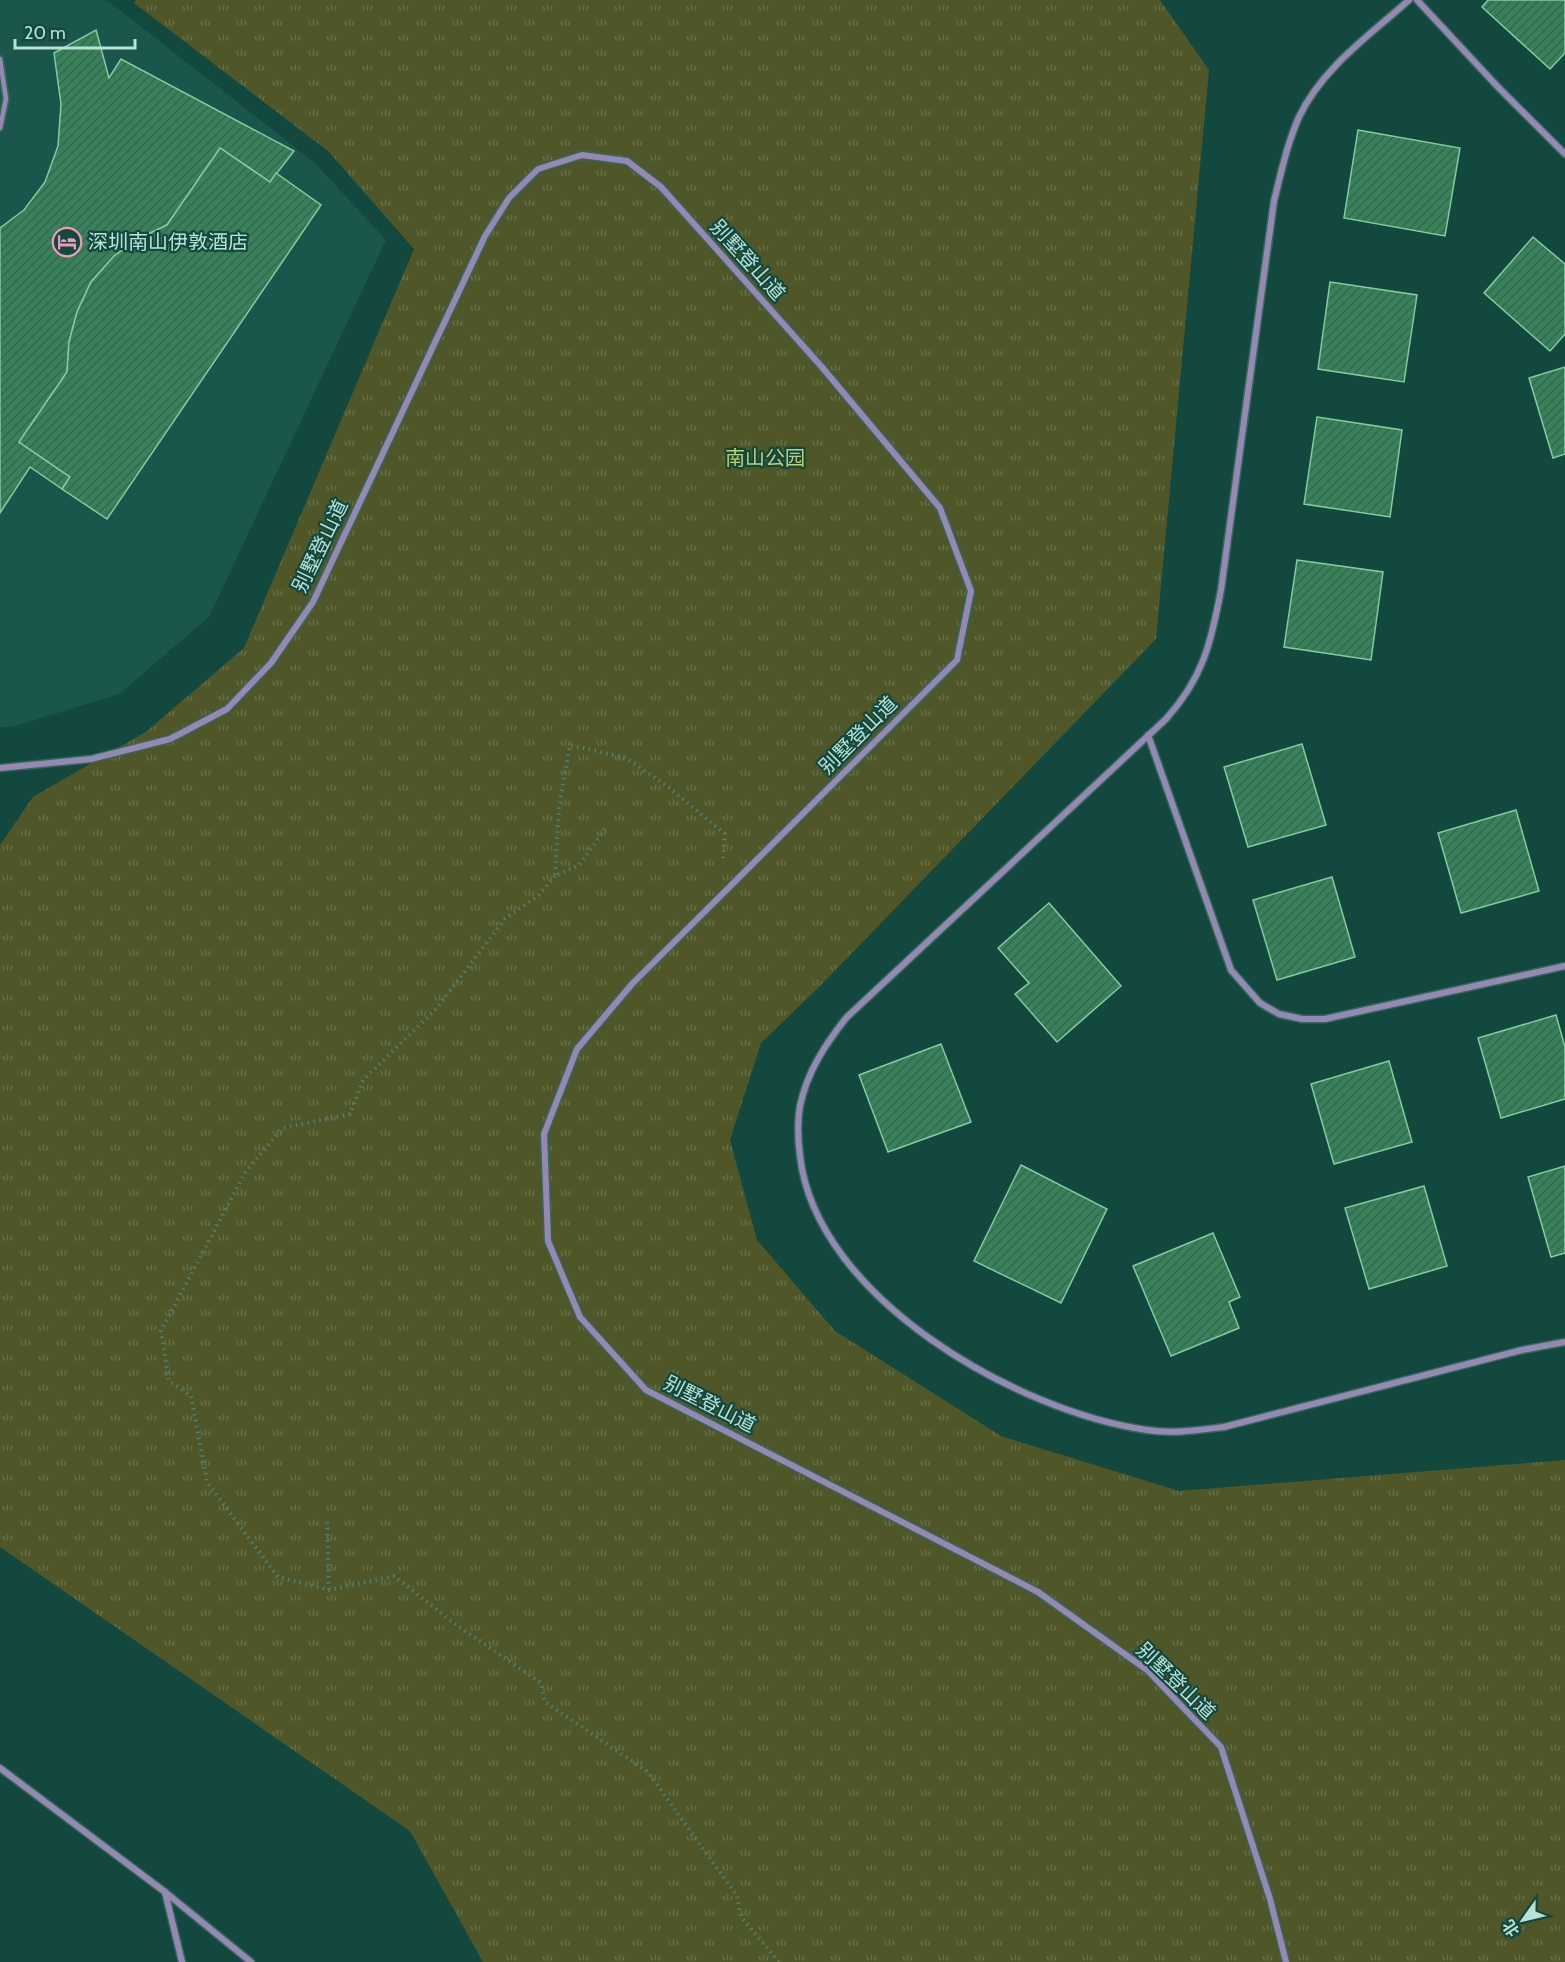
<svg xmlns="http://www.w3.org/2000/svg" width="1565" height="1962" font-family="Cabin,'Noto Sans SC',sans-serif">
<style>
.built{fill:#1a564b}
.park{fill:url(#park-tufts)}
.building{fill:url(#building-hatch);stroke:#83cca0;stroke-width:1.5}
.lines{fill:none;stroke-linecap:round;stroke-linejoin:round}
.lane-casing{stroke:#34675d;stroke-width:8}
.street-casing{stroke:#34675d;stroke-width:9}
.path{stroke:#4d7f74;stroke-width:4;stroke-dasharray:1.5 4.5;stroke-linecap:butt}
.lane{stroke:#9589b4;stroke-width:4.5}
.street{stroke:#9589b4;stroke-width:6}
.labels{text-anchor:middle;stroke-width:4.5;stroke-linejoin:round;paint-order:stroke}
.poi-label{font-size:20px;fill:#b7e3d7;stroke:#13483e;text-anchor:start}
.street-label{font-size:20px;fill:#b7e3d7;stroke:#13483e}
.park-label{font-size:20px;fill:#bdcd74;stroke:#13483e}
</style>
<defs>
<pattern id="park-tufts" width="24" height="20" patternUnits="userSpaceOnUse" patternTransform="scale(1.5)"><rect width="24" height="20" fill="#4f5729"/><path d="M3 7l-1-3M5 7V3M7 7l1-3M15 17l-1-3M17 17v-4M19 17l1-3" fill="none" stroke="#666f47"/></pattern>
<pattern id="building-hatch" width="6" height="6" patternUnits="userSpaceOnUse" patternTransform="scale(1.5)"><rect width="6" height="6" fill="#38815a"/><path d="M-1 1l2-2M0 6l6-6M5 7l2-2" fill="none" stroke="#38664e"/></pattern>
</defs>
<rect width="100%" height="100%" fill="#13483e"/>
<!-- built -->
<path class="built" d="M0,0H107L315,163L386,240L209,617L119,694L12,727H0Z"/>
<!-- park -->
<path class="park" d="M136,0H1160L1209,70L1156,639L820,986L761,1043L730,1140L757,1240L835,1331L1001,1436L1179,1491L1565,1460V1962H483L410,1831L0,1547V845L33,797L147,731L244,648L414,249L328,151L134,3Z"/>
<!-- building -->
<g class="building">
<path d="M1488,0H1565V53L1550,69L1482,7Z"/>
<path d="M96,30L109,78L121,59L294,151L270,182L220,148L167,225L140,238L114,256L91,282L77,312L69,342L67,372L19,442L70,477L62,489L30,467L0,513V228L24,210L45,182L58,146L61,104L54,53Z"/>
<path d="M1358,130L1460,148L1445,236L1344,218Z"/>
<path d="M220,148L270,182L276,173L321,205L107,519L62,489L70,477L19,442L67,372L69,342L77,312L91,282L114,256L140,238L167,225Z"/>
<path d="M1533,237L1565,264V334L1550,351L1484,293Z"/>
<path d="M1330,282L1417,295L1404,382L1318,369Z"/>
<path d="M1565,367V454L1553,458L1529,378Z"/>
<path d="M1317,417L1402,430L1390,517L1304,504Z"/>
<path d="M1297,560L1383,572L1371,660L1284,647Z"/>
<path d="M1302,744L1326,825L1248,847L1224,767Z"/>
<path d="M1516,810L1539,891L1461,913L1438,833Z"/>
<path d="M1332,877L1355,957L1277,980L1253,900Z"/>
<path d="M1049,903L1121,986L1057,1042L1015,994L1029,983L998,948Z"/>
<path d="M1556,1015L1565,1047V1099L1501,1118L1478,1038Z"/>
<path d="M941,1044L971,1122L888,1152L859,1075Z"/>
<path d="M1389,1061L1412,1142L1334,1164L1311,1084Z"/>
<path d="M1021,1165L1107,1209L1061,1303L974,1261Z"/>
<path d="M1565,1166V1253L1551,1257L1528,1177Z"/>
<path d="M1424,1186L1447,1266L1369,1289L1345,1208Z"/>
<path d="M1213,1233L1240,1297L1229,1302L1239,1328L1171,1356L1133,1266Z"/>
</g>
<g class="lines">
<!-- lane casing -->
<g class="lane-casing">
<path id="lane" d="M0,59L6,99L0,128"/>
</g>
<!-- street casing -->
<g class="street-casing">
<g id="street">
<path d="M1409,0C1370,35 1322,68 1299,117C1287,144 1281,173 1274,201L1221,590C1211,643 1203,678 1166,719L846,1018C825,1045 807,1072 800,1106C797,1122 798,1140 800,1156C816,1298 1018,1412 1147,1430C1173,1434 1198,1430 1224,1427L1522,1350L1565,1342"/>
<path d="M1417,0L1497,86L1565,154"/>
<path d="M1148,735L1231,970L1260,1003L1279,1014L1302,1019H1325L1565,966"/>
<path d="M0,768L91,759L170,739L227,709L271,663L313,602L485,236L509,198L538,169L582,155L627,161L661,187L821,366L940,508L971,591L957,660L632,984L577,1049L544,1134L548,1241L580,1317L646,1390L1038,1592L1147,1670L1221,1747L1270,1899L1286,1962"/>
<path d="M0,1768L165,1892L182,1962"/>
<path d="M165,1892L251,1962"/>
</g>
</g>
<!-- path -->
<g class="path">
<path d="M605,829L579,865L555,876L559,806L570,745L626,758L667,786L725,834L723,858"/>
<path d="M555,876L539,895L505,919L436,1009L363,1080L350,1114L283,1128L246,1171L161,1331L169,1381L191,1396L207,1482L278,1577L329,1590L394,1576L455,1624L541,1683L545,1702L648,1772L737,1896L741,1917L779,1962"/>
<path d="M327,1522L329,1590"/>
</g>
<!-- lane -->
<use href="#lane" class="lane"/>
<!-- street -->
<use href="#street" class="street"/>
</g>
<!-- icons -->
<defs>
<g id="hotel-ring" transform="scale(1.5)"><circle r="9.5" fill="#13483e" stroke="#ef9ab8" stroke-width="1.5"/><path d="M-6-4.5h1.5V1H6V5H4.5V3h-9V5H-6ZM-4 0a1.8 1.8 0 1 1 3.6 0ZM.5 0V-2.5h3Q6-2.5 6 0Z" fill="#ef9ab8"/></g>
</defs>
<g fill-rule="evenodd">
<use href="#hotel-ring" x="67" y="242"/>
</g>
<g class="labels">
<!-- poi labels -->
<g class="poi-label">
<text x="88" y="249">深圳南山伊敦酒店</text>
</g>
<!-- street labels -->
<g class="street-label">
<text transform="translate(748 260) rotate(48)" y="7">别墅登山道</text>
<text transform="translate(320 546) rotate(-64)" y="7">别墅登山道</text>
<text transform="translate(858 735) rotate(-45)" y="7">别墅登山道</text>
<text transform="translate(710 1404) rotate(27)" y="7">别墅登山道</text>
<text transform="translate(1176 1681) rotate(44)" y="7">别墅登山道</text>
</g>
<!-- park labels -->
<g class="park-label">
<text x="765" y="465">南山公园</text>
</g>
</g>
<!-- north arrow -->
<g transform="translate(1523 1920) rotate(236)" stroke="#13483e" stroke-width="4.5" paint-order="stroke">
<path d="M0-4.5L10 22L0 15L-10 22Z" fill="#b7e3d7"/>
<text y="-9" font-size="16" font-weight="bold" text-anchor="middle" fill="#b7e3d7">北</text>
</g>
<!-- scale -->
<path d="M15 39v9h120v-9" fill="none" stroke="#b7e3d7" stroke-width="3"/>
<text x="24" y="39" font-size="18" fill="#b7e3d7" stroke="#13483e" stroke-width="4.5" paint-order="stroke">20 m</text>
</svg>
